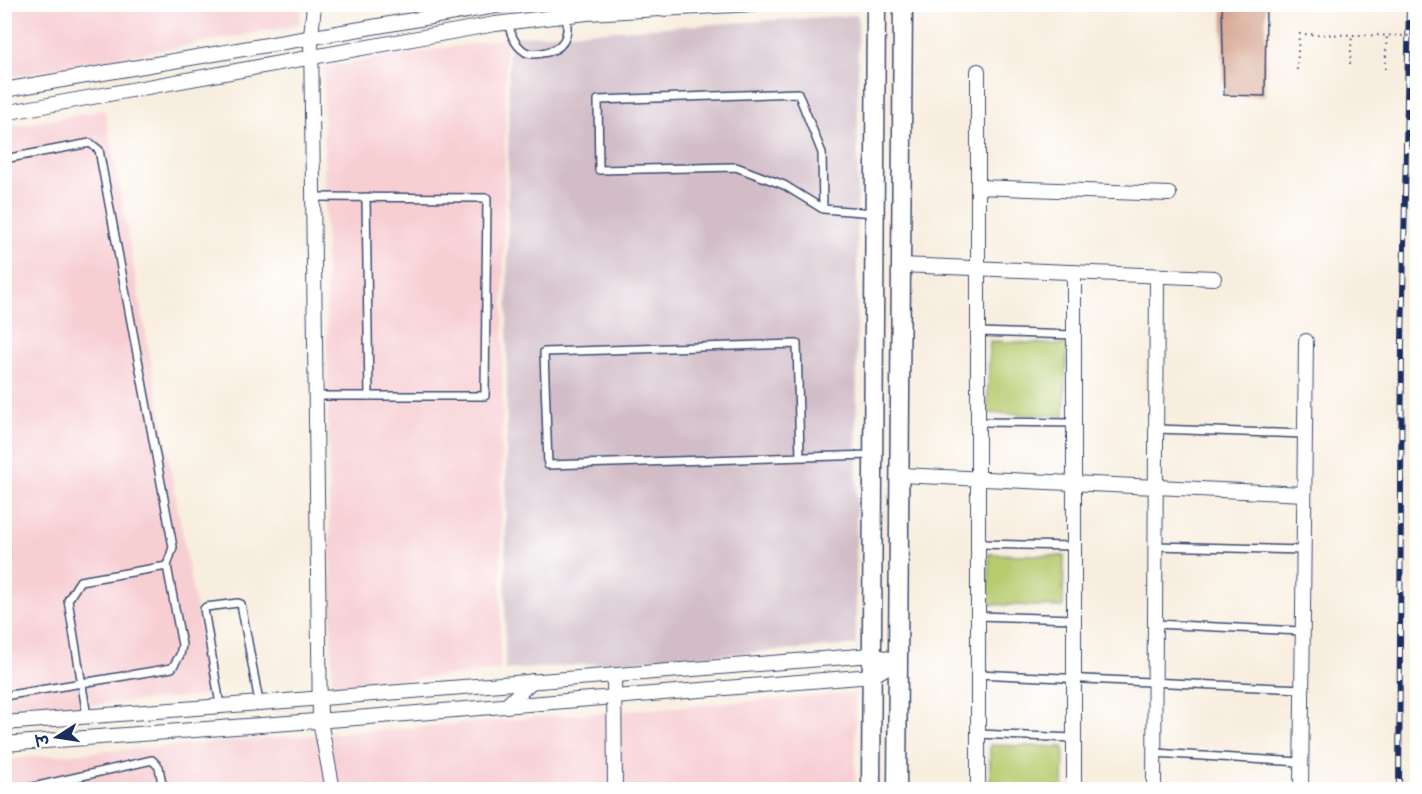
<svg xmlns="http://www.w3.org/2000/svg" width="1422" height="794" font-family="'Architects Daughter','Playpen Sans Deva',sans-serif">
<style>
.built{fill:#f7cfd3}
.industrial{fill:#d2bdc7}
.green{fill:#b7cb6e;stroke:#697d66;stroke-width:1.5}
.building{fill:#d6a590}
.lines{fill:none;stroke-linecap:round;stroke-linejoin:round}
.lane-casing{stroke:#3c4c71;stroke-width:10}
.street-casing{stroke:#3c4c71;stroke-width:16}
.secondary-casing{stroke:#3c4c71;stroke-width:21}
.path{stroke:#3c4c71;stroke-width:2;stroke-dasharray:1.5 4.5;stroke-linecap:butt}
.lane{stroke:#fff;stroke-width:7}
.street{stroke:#fff;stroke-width:14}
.secondary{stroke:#fff;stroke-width:18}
.rail-casing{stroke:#1b2f5e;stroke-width:6}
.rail{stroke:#fff;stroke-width:4;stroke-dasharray:11;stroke-linecap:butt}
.path-bridge{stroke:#3c4c71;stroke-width:2;stroke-dasharray:1.5 4.5;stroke-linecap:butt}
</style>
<rect width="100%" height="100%" fill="#fff"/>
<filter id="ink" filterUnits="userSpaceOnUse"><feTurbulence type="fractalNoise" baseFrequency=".0167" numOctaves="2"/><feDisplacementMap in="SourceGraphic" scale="12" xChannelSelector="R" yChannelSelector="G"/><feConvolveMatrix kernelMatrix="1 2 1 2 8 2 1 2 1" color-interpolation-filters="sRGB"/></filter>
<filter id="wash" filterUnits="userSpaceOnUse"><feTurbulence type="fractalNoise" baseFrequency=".008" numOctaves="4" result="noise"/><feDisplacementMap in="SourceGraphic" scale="24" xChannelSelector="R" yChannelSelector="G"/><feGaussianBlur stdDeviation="1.35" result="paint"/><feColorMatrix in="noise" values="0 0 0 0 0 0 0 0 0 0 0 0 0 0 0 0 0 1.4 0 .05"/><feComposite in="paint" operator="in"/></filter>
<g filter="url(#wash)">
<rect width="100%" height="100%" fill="#f8eedf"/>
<!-- built -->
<g class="built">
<path d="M5,4H301V5L299,25L5,78Z"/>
<path d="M506,38L500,670L332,687L323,67Z"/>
<path d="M105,110L212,695L5,712V128Z"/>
<path d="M856,693L855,789L5,790V759Z"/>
</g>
<!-- industrial -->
<path class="industrial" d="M858,15L856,645L505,670L509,37Z"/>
<!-- green -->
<g class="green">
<path d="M990,341L1067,345L1064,416L987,413Z"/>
<path d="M989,554L1064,556L1063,607L988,604Z"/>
<path d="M990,745L1064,747L1063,789H990Z"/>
</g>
<g id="blocks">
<!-- building -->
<path class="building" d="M1222,4H1266L1265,96L1224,95Z"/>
</g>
</g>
<g filter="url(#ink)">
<use href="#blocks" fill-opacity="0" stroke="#3c4c71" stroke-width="1.5"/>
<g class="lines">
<!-- lane casing -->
<g class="lane-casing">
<g id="lane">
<path d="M508,23C511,34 514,44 524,51C529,55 536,54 542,53C564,50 570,36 566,16"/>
<path d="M4,159L90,143L99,150L173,547L167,566L182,645L180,655L172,668L4,696"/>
<path d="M313,197L487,198L485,396H316"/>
<path d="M366,197L369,396"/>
<path d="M823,209L822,153L798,93L598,100L599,170L736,167L784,185L823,209L875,213"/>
<path d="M978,332L1074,335"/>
<path d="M978,422L1074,423"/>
<path d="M1156,429L1304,434"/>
<path d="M800,457L797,344L544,352L548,465L871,455"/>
<path d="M978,544L1074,546"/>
<path d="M1156,546L1303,550"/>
<path d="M978,616L1074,619"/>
<path d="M1155,624L1302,631"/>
<path d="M978,674L1302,689"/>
<path d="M220,705L204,609L206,607L238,603L241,604L259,702"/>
<path d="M87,716L68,600L80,581L167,566"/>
<path d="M978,734L1074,738"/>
<path d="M1155,753L1301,762"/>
<path d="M20,790L152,760L159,767L163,790"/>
</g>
</g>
<!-- street casing -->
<g class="street-casing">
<g id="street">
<path d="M314,4L311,37L320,721L333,790"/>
<path d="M4,90L507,4"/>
<path d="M4,113L495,24L587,13L753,4"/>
<path d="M978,187L1169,194"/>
<path d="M901,265L1214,278"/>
<path d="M1074,272V790"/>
<path d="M900,475L1304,494"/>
<path d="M614,675L615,790"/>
<path d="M506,706L532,681"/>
<path d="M4,723L872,655L898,661"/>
<path d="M4,744L356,718L872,676L898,661"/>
<path d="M978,790V71"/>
<path d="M1154,790L1157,276"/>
<path d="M1301,790L1306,341"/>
</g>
</g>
<!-- secondary casing -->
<g class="secondary-casing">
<g id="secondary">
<path d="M871,790L876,4"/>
<path d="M897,790L903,4"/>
</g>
</g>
<!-- path -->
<g class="path">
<path d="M1350,64L1352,35"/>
<path d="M1385,69L1387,35"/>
<path d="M1297,70L1299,34"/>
</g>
<!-- lane -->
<use href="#lane" class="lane"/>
<!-- street -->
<use href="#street" class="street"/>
<!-- secondary -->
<use href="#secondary" class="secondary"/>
<!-- rail casing -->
<g class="rail-casing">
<path id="rail" d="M1399,790L1402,343L1409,4"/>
</g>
<!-- rail -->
<use href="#rail" class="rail"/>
<!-- path-bridge -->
<path class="path-bridge" d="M1299,34L1418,36"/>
</g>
</g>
<!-- margin -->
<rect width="1422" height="794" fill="none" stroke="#fff" stroke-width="24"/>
<!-- north arrow -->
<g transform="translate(57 737) rotate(258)" stroke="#ffffff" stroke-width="4.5" paint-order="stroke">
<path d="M0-4.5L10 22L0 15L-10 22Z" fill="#1b2f5e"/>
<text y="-9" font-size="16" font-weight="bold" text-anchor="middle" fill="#1b2f5e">उ</text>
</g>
</svg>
